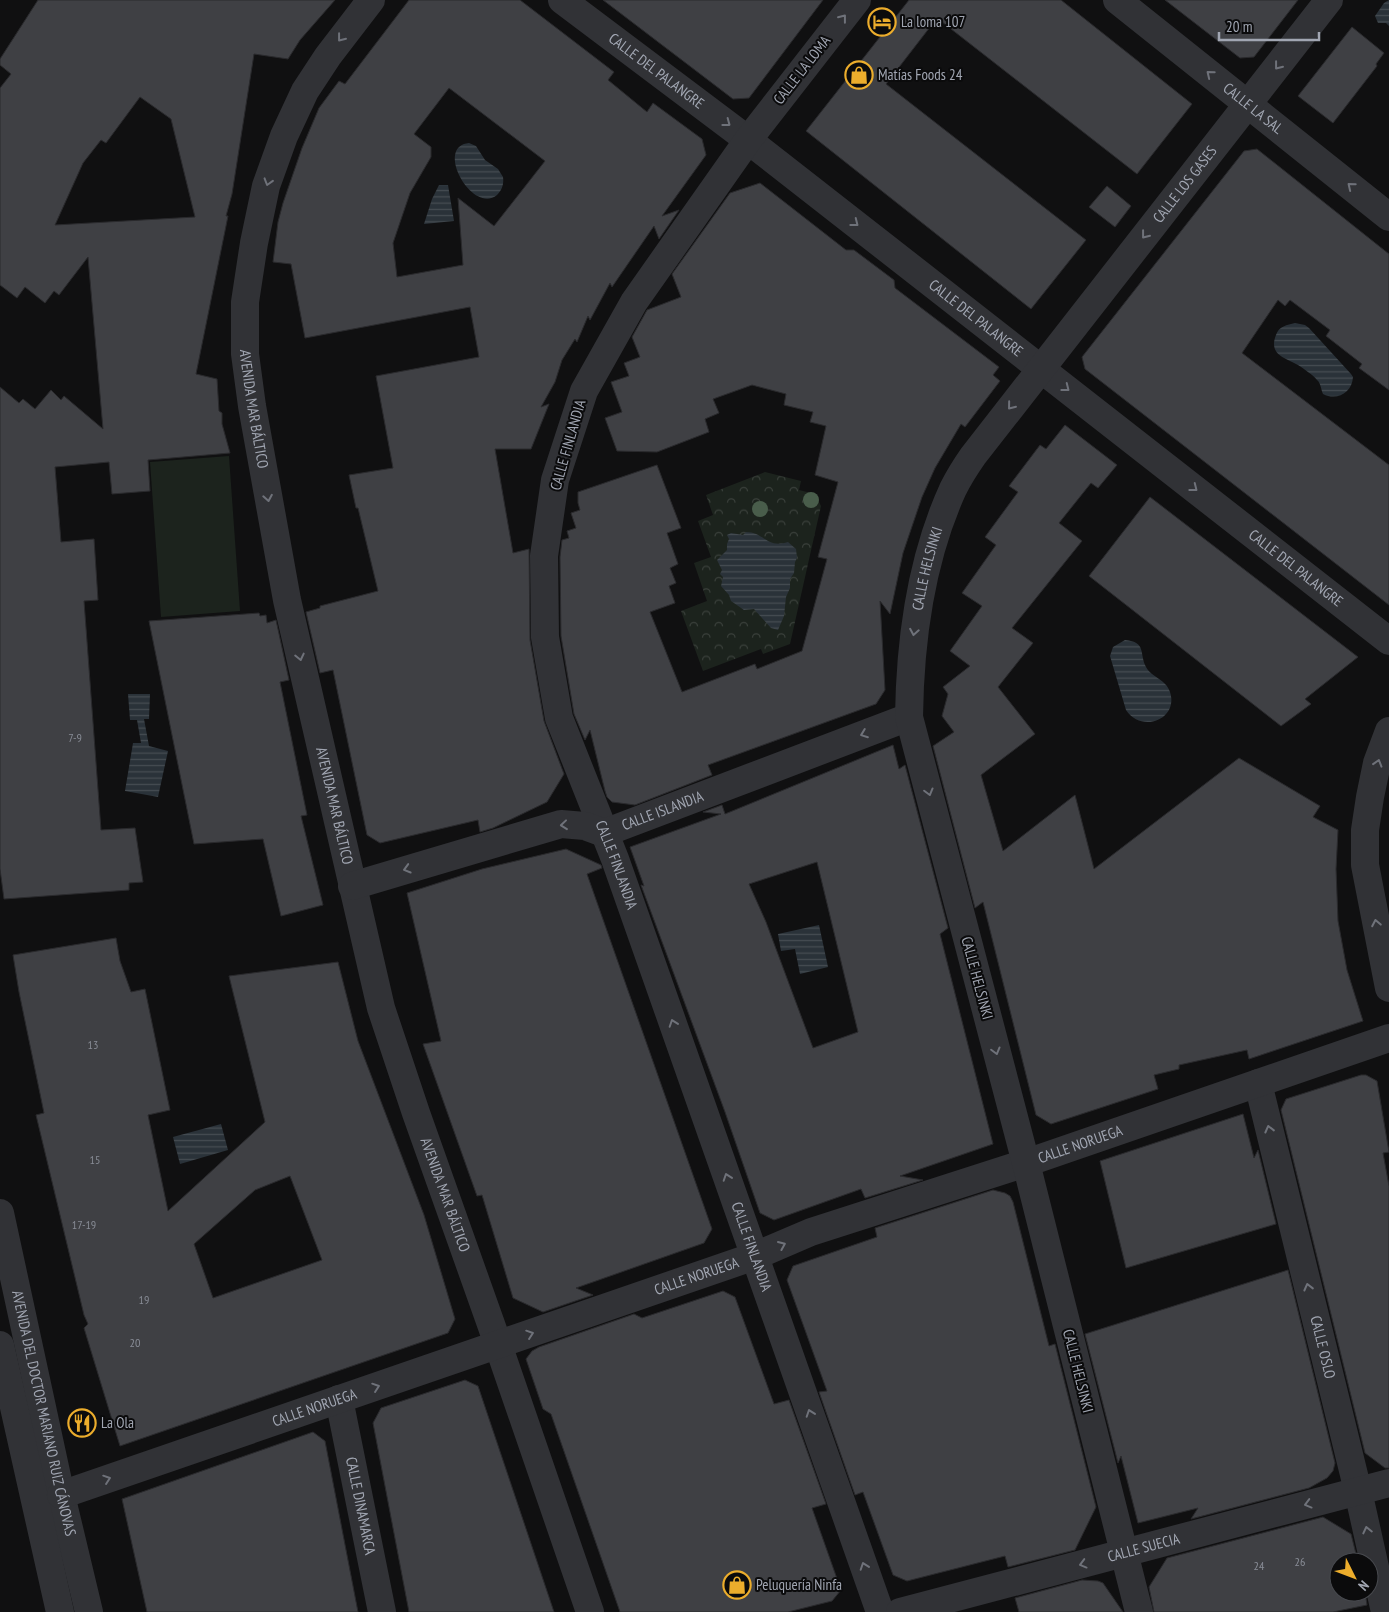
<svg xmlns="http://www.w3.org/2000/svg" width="1389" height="1612" font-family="'PT Sans Narrow',sans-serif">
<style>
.park{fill:url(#park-crowns)}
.pitch{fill:#1c231d}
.water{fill:url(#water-rules)}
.building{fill:#3f4044;stroke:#2a2a2d;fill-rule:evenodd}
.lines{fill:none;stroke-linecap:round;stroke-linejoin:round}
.minor{stroke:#313236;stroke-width:28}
.tree{fill:#495d4b}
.oneway{stroke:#6f727a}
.labels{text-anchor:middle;stroke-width:4;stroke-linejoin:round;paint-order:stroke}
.number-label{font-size:12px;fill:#888c96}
.poi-label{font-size:15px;fill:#a1a6b2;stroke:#0b0b0c;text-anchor:start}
.street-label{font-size:15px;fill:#a1a6b2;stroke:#0b0b0c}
</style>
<defs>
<pattern id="park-crowns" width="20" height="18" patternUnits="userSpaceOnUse" patternTransform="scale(1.25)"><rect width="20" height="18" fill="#1c231d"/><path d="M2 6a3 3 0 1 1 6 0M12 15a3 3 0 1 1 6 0" fill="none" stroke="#3a403b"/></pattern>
<pattern id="water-rules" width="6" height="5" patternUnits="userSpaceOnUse" patternTransform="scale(1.25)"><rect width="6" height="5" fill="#2a3239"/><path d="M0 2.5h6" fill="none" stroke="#464d53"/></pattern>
</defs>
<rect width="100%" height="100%" fill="#101011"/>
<!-- park -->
<path class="park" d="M765,472L801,481L799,490L815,494L821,506L790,644L763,654L761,649L703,671L681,611L707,601L694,563L711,557L698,521L713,515L706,495Z"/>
<!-- pitch -->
<path class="pitch" d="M229,456L240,611L161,617L150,462Z"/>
<!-- water -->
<g class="water">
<path d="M1389,0V26L1386,23H1378L1375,16L1384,3Z"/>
<path d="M469,143L476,146L485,160L498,169L503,177C504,184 502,190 497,195C472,215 434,146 469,143Z"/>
<path d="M439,185H448L454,221L424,224L432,199Z"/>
<path d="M1295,323L1305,325L1309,328L1351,374L1353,377C1352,393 1337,401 1323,394C1321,390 1321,383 1317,380C1313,375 1304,369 1298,365C1286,358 1268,355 1276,335C1279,326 1287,325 1295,323Z"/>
<path d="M746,532C764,532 767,549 788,542L796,549L797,558L795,562L794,573L790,579V588L786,597L784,616L778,630L771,628L754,609L744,610L731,601L729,595L721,586L723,577L720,574L722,570L717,560L727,550V544L729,539L727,535L731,533L743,535Z"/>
<path d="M1125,640C1147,642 1139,654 1146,667C1152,678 1166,679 1170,692C1179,719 1142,734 1126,710L1110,656L1113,647Z"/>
<path d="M128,694H150L149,719H144L149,746L168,751L158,797L125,791L133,743H141L137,720H130Z"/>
<path d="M819,925L828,967L800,974L795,949L781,951L778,934Z"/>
<path d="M221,1124L228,1150L180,1164L173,1137Z"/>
</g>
<!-- building -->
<g class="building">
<path d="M38,0H335L300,40L288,59L254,54L232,194L226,216H228L196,374L217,379L219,411L222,413V424L230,453L148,460L150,491L112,494L109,462L55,467L61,542L94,539L98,600L84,601L101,830L135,828L143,882L129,883V890L4,899L0,869V387L19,403L23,399L35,409L51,390L61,400L64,396L103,429L88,257L59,295L54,291L45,303L25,287L17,298L0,285V88L11,74L0,65V59ZM140,97L171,119L195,217L55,225L83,163L101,140L106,143Z"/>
<path d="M409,0H520L614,72L608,80L647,112L653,103L702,139L706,155L662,216L679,210L659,239L654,226L612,287L610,283L590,320L588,316L577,342L575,339L562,360L555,382L541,407L549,404L531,449H495L513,553L529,549L530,640L544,721L564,774L547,802L493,828L480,832L478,820L380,843L367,835L333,670L320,673L306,612L320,608V606L378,591L358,508H356L349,475L393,468L376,376L479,357L470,307L305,338L291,264L273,262L278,222L283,203L302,148L319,108L339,81L345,84ZM449,88L545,161L494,226L458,198L463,265L397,277L393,243L410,193L431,157V147L414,134Z"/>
<path d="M603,0H823L749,98L733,99Z"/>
<path d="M909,0H1061L1192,104L1137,174L937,18L886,84L1086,240L1031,309L806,131Z"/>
<path d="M1165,0H1298L1254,57L1240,58Z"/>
<path d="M1352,27L1384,53L1376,64L1377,66L1333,123L1298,96Z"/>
<path d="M1257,149L1389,254V390L1359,368L1362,364L1326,336L1330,330L1290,300L1285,306L1278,300L1242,353L1389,465V605L1085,369L1082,357L1244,151Z"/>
<path d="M760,183L846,250H854L894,280L895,288L999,367L993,375L1000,381L965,427L961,424L935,468L922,497L903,553L890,614L880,601L885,690L876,704L708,765L712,775L635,805L612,802L607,797L605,791L590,730L585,740L574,714L561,636L560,557L562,540L569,538L567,531L576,528L571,513L580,510L578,503V492L657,465L681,528L667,533L678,564L670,568L676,583L669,586L675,603L650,612L682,692L755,664L757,669L802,651L827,559L818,557L838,482L815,475L826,426L810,422L813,412L784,405L786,394L752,385L713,399L719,413L705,419L709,432L657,452L617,451L605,418L622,412L611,382L629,376L624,363L640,357L632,337L647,310L681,297L672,274L730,193Z"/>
<path d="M1107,186L1131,206L1115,227L1089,207Z"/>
<path d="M1065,425L1117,465L1098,488L1091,483L1059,523L1082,541L1012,628L1033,643L998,687L1035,734L981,775L1003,851L1075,795L1094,869L1239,758L1320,806L1313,817L1338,830L1336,869L1338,921L1347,970L1363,1021L1249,1059L1247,1050L1179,1065V1069L1154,1075L1158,1089L1051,1124L1036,1115L983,902L975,908L933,746L954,732L942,716L948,694L943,687L970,666L950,651L982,606L962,593L996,545L985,537L1018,492L1009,486L1040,445L1046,449Z"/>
<path d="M1150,497L1358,657L1305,699L1311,704L1281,726L1089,576Z"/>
<path d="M259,613L260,616L266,615L267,623L276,620L289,680L280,682L307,815L301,816L323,905L281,916L263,839L194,844L149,621Z"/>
<path d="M893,745L899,769L905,765L948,928L940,934L993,1144L900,1176L923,1180L865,1198L861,1189L774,1220L760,1213L725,1112L641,885L644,886L630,847L721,814L703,812L722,805L725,814ZM817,862L858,1032L813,1048L766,922L749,884Z"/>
<path d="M566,849L601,865L602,868L587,874L712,1229L704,1243L576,1288L593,1295L543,1312L513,1298L482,1195L477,1196L423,1044L441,1041L407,893L482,869Z"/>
<path d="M116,938L120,961L131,992L145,989L170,1110L148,1115L168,1211L265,1122L229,976L338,962L358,1041L424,1215L455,1319L448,1333L120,1446L84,1328L88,1324L84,1315L36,1115L44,1113L19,992L13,955ZM290,1176L322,1260L213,1298L194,1244L255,1190Z"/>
<path d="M1361,1075H1366L1377,1081L1389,1152L1383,1153L1389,1186V1468H1385L1365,1453L1281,1110L1286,1099Z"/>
<path d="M1243,1114L1254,1158L1258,1150L1276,1224L1126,1268L1100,1161Z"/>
<path d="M993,1190L1005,1193L1010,1196L1013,1202L1049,1346L1055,1344L1096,1507L1075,1550L1008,1567L1005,1556L907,1581L893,1575L863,1492L855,1495L819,1392L827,1391L787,1280L793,1266L877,1237L875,1228Z"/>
<path d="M1288,1270L1335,1463L1333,1471L1327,1478L1309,1488L1191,1519L1198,1508L1138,1523L1121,1456L1118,1463L1085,1334Z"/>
<path d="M723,1291L735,1297L774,1404L789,1400L826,1504L812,1508L841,1590L832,1601L788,1612H620L551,1414L543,1409L526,1359L532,1351L539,1347L634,1314L642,1318Z"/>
<path d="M465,1380L478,1386L554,1612H409L373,1423L381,1408Z"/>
<path d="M313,1432L325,1441L358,1612H147L122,1499Z"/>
<path d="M1323,1517L1351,1534L1358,1562H1339V1592H1365L1367,1605L1333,1612H1154L1149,1587L1167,1558Z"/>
<path d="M1082,1580L1098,1581L1103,1583L1123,1612H1019L1015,1598Z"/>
</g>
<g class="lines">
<!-- minor -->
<g class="minor">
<path id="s1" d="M371,0L328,56L305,91L284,136L266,186L254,243L245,302V354L252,406L287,600L381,1008L416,1113L492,1327L590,1612"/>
<path id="s2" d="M562,0L748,140L1389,641"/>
<path id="s3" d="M857,0L748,140L634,302L584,391L555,480L544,556L545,637L559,718L615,859L880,1612"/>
<path id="s4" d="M1117,0L1389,217"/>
<path d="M1389,731L1377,763L1370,797L1365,830V865L1389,988"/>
<path id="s5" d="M352,886L561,824L585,826L604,833L909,717"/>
<path id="s6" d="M1258,1083L1358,1491L1385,1612"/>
<path id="s7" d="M0,1213L61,1495L89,1612"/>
<path d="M0,1345L60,1612"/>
<path id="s8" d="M339,1399L382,1612"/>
<path id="s9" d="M61,1495L755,1256L811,1232L1026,1163L1389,1038"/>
<path id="s10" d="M900,1612L1389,1483"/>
<path id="s11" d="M1139,1612L1026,1163L909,717C910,639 921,559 953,489C959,477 966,466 973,456L1329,0"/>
</g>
</g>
<!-- trees -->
<g class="tree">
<circle cx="811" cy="500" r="8"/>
<circle cx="760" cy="509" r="8"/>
</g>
<!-- one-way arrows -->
<defs><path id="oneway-chevron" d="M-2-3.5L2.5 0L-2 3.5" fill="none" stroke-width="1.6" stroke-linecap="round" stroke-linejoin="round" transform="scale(1.25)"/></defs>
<g class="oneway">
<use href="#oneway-chevron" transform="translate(843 18) rotate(-52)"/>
<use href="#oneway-chevron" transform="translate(341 38) rotate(128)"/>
<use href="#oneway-chevron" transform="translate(1278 66) rotate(128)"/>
<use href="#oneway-chevron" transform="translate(1210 74) rotate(-141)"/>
<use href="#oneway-chevron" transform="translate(727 123) rotate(37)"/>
<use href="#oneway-chevron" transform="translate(268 182) rotate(107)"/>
<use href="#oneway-chevron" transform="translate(1351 186) rotate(-141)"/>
<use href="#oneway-chevron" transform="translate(855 223) rotate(38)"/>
<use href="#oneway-chevron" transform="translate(1145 235) rotate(128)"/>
<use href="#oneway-chevron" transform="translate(1066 388) rotate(38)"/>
<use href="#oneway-chevron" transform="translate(1011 406) rotate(129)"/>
<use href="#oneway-chevron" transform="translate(1194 488) rotate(38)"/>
<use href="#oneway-chevron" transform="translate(268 498) rotate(80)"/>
<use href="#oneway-chevron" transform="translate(914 632) rotate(100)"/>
<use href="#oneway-chevron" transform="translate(300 657) rotate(77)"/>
<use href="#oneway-chevron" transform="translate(864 734) rotate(159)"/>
<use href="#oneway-chevron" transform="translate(1378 763) rotate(-73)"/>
<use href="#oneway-chevron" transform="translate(929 792) rotate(75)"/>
<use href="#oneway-chevron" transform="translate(564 825) rotate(174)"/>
<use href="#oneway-chevron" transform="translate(407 869) rotate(164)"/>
<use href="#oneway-chevron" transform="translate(1376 923) rotate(-101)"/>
<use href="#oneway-chevron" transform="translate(673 1023) rotate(-109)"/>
<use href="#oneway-chevron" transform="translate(996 1051) rotate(75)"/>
<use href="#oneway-chevron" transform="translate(1269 1129) rotate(-104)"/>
<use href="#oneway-chevron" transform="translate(727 1177) rotate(-109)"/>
<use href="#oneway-chevron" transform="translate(782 1245) rotate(-23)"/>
<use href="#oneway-chevron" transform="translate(1308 1287) rotate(-104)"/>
<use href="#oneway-chevron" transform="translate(530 1334) rotate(-19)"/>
<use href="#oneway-chevron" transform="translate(376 1387) rotate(-19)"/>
<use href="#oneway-chevron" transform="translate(810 1413) rotate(-109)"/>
<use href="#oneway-chevron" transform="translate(107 1479) rotate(-19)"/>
<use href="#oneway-chevron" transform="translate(1308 1504) rotate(165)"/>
<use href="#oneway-chevron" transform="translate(1367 1530) rotate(-103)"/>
<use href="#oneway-chevron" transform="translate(1083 1564) rotate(165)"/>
<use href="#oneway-chevron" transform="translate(864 1566) rotate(-109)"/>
</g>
<!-- icons -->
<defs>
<g id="hotel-ring" transform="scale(1.4375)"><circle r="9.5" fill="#0b0b0c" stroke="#ecad2c" stroke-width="1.5"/><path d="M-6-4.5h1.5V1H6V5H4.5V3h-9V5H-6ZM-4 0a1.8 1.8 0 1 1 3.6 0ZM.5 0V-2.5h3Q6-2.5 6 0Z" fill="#ecad2c"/></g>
<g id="shop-ring" transform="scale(1.4375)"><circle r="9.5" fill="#0b0b0c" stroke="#ecad2c" stroke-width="1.5"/><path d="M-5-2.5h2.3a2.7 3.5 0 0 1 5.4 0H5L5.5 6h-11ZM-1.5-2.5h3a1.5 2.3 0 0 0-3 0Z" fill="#ecad2c"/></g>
<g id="restaurant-ring" transform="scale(1.4375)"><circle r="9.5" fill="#0b0b0c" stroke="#ecad2c" stroke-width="1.5"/><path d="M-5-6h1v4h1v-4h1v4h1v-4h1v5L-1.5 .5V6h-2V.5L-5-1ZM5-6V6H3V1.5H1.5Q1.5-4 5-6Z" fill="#ecad2c"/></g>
</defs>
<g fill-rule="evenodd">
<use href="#hotel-ring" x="882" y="22"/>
<use href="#shop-ring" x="859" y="75"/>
<use href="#restaurant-ring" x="82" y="1423"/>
<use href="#shop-ring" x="737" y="1585"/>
</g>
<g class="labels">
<!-- number labels -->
<g class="number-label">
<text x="75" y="742">7-9</text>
<text x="93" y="1049">13</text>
<text x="95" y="1164">15</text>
<text x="84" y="1229">17-19</text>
<text x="144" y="1304">19</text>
<text x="135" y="1347">20</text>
<text x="1300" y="1566">26</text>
<text x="1259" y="1570">24</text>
</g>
<!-- poi labels -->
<g class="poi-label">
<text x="901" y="27">La loma 107</text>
<text x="878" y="80">Matías Foods 24</text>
<text x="101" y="1428">La Ola</text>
<text x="756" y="1590">Peluquería Ninfa</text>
</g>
<!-- street labels -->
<g class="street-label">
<text transform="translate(802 70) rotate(-52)" y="5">CALLE LA LOMA</text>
<text dy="5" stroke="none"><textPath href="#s2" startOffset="118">CALLE DEL PALANGRE</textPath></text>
<text dy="5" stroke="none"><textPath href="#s4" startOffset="174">CALLE LA SAL</textPath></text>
<text dy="5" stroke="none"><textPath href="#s11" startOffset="1541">CALLE LOS GASES</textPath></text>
<text dy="5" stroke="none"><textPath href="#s2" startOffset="522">CALLE DEL PALANGRE</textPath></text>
<text dy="5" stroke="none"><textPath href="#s1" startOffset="441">AVENIDA MAR BÁLTICO</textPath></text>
<text transform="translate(568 445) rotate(-74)" y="5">CALLE FINLANDIA</text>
<text dy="5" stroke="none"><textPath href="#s2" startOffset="928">CALLE DEL PALANGRE</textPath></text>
<text dy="5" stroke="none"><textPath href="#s11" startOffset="1074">CALLE HELSINKI</textPath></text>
<text dy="5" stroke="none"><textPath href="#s1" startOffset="846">AVENIDA MAR BÁLTICO</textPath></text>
<text dy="5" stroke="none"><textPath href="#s5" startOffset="325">CALLE ISLANDIA</textPath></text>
<text dy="5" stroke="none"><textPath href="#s3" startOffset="969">CALLE FINLANDIA</textPath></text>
<text transform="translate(977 978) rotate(75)" y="5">CALLE HELSINKI</text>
<text dy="5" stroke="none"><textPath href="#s9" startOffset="1078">CALLE NORUEGA</textPath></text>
<text dy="5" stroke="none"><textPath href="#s1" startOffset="1251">AVENIDA MAR BÁLTICO</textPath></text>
<text dy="5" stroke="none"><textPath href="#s3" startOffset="1374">CALLE FINLANDIA</textPath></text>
<text dy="5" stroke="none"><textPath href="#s9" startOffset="672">CALLE NORUEGA</textPath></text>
<text dy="5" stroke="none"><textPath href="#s6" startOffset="272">CALLE OSLO</textPath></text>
<text transform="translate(1078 1371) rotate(76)" y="5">CALLE HELSINKI</text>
<text dy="5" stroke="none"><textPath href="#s9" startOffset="268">CALLE NORUEGA</textPath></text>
<text dy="5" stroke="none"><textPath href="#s7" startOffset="205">AVENIDA DEL DOCTOR MARIANO RUIZ CÁNOVAS</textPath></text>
<text dy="5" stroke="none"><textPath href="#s8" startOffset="109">CALLE DINAMARCA</textPath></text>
<text dy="5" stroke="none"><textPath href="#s10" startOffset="252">CALLE SUECIA</textPath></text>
</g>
</g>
<!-- north arrow -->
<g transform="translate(1354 1577) rotate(132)"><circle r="24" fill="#0b0b0c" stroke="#47494e"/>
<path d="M0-4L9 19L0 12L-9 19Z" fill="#ecad2c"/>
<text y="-8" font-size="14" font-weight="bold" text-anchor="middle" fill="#a1a6b2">N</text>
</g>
<!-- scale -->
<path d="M1219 32v8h100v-8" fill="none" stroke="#a1a6b2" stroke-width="2.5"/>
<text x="1226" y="32" font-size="15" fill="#a1a6b2" stroke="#0b0b0c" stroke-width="4" paint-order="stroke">20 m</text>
</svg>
